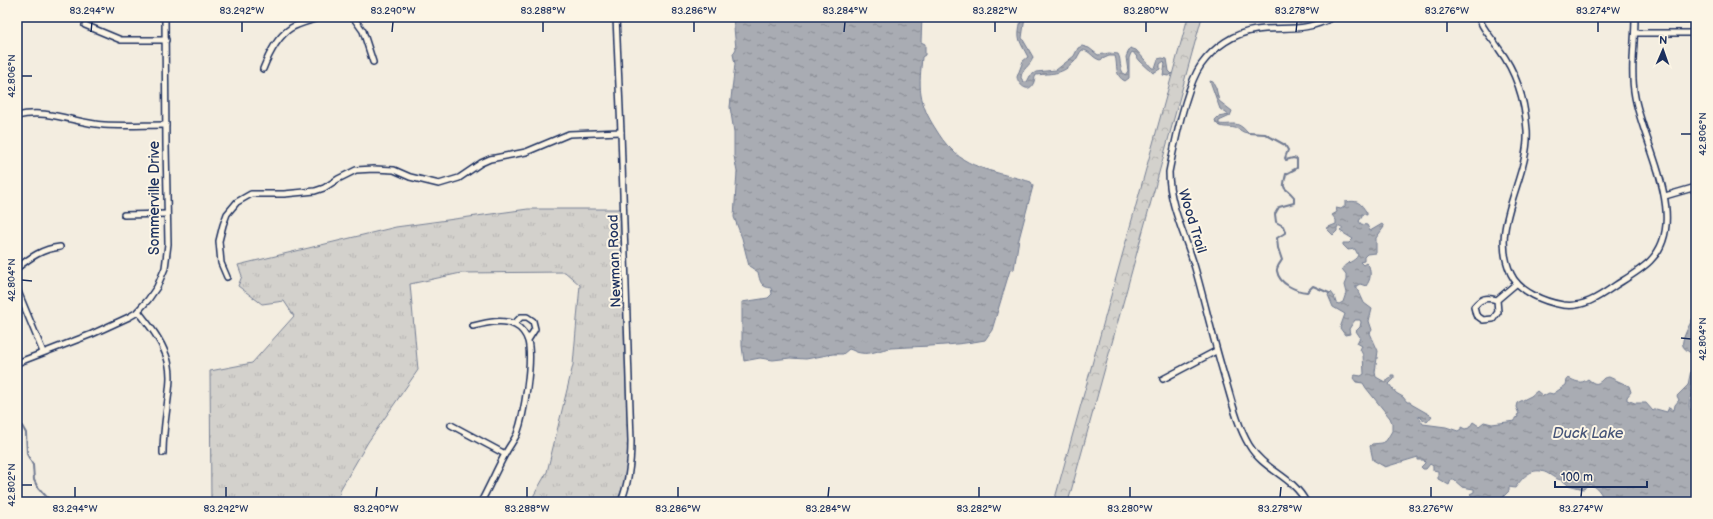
<svg xmlns="http://www.w3.org/2000/svg" width="1713" height="519" font-family="'Balsamiq Sans',sans-serif">
<style>
.grass{fill:url(#grass-tufts);stroke:#778095}
.park{fill:url(#park-crowns);stroke:#778095}
.water{fill:url(#water-ripples);stroke:#707a91}
.lines{fill:none;stroke-linecap:round;stroke-linejoin:round}
.stream{stroke:#707a91;stroke-width:2}
.minor-casing{stroke:#1b2f5e;stroke-width:8}
.minor{stroke:#fcf5e5;stroke-width:5}
.ticks{fill:none;stroke:#1b2f5e;stroke-width:1.5}
.labels{text-anchor:middle;stroke-width:4;stroke-linejoin:round;paint-order:stroke}
.street-label{font-size:14px;fill:#1b2f5e;stroke:#fcf5e5}
.water-label{font-size:15px;font-style:italic;fill:#465478;stroke:#fcf5e5}
.neatline{fill:none;stroke:#1b2f5e;stroke-width:1.5}
.ticks-label{font-size:10px;text-anchor:middle;fill:#1b2f5e}
</style>
<defs>
<pattern id="grass-tufts" width="24" height="20" patternUnits="userSpaceOnUse"><rect width="24" height="20" fill="#d3d1cc"/><path d="M3 7l-1-3M5 7V3M7 7l1-3M15 17l-1-3M17 17v-4M19 17l1-3" fill="none" stroke="#b5b4b2"/></pattern>
<pattern id="park-crowns" width="20" height="18" patternUnits="userSpaceOnUse"><rect width="20" height="18" fill="#d3d1cc"/><path d="M2 6a3 3 0 1 1 6 0M12 15a3 3 0 1 1 6 0" fill="none" stroke="#b5b4b2"/></pattern>
<pattern id="water-ripples" width="26" height="14" patternUnits="userSpaceOnUse"><rect width="26" height="14" fill="#a9acb3"/><path d="M2 4q2-2 4 0t4 0M15 11q2-2 4 0t4 0" fill="none" stroke="#898c95"/></pattern>
</defs>
<rect width="100%" height="100%" fill="#f3ede0"/>
<filter id="ink" filterUnits="userSpaceOnUse"><feTurbulence type="fractalNoise" baseFrequency=".025" numOctaves="2"/><feDisplacementMap in="SourceGraphic" scale="8" xChannelSelector="R" yChannelSelector="G"/><feConvolveMatrix kernelMatrix="1 2 1 2 8 2 1 2 1" color-interpolation-filters="sRGB"/></filter>
<g filter="url(#ink)">
<!-- grass -->
<path class="grass" d="M528,209H621L628,448C628,467 626,485 616,502H530L547,472L573,365L580,285L565,272L461,273L410,284L418,370L368,442L340,490L339,502H211L210,371L252,363L294,316L284,301L262,304L238,286L242,276L238,265L396,227Z"/>
<!-- park -->
<path class="park" d="M1188,17H1202L1068,502H1054Z"/>
<!-- water -->
<g class="water">
<path d="M733,17H922L921,42L925,44V55L922,57C921,70 919,82 921,94C923,107 928,117 935,128C940,136 945,144 952,150C970,170 1007,174 1031,182L1033,186L1019,239L1014,269L1010,270L992,330L985,340C953,346 923,346 891,348C881,349 871,355 861,353C857,353 853,350 849,349L843,354H833L806,359L790,358L773,360L760,358L744,361L742,346V302L768,298L772,294L771,288C761,287 760,282 758,272L749,266L742,238L734,217L737,172L734,156V132L730,107L735,64L733,54L736,49Z"/>
<path d="M1020,17H1025L1022,38L1033,57C1031,66 1021,69 1021,78L1024,82H1027L1030,76L1036,72L1056,70L1074,56L1078,48L1082,46L1089,48L1098,55L1109,53L1118,54C1122,61 1118,68 1125,75L1128,71L1126,57L1130,48L1136,50L1152,68H1155L1158,59L1162,58L1167,59L1169,71L1172,74L1168,76L1163,75L1165,64L1164,61L1160,64V69L1153,73L1140,61L1133,52L1131,53L1129,58V78L1125,81C1114,76 1118,65 1115,56H1109L1100,60C1092,58 1090,50 1082,50C1079,53 1078,57 1075,61C1062,75 1054,73 1036,75C1034,78 1035,81 1033,84C1028,94 1018,84 1017,77L1023,61L1028,57C1020,41 1016,40 1021,20Z"/>
<path d="M1210,81L1213,82L1216,88L1219,101L1232,111L1230,116L1219,121V124C1233,126 1236,119 1248,133C1242,133 1241,129 1235,128C1228,126 1222,129 1216,123L1215,120L1218,117L1229,115L1220,109Z"/>
<path d="M1345,202C1358,200 1360,202 1367,213V215L1362,214V217L1359,221L1361,224L1367,225L1370,231L1382,224L1384,227L1376,238V253L1367,254L1364,257V261L1360,262L1363,265L1366,263L1369,266C1371,274 1371,279 1366,286L1360,284L1356,286V288L1360,294L1364,303L1372,309L1369,321L1372,330L1370,333L1378,351L1375,372L1376,377L1385,382L1391,378V375H1394V379L1389,384L1396,393L1403,397L1407,402H1410L1411,404L1432,416L1427,422L1418,416L1423,424L1446,427L1458,431L1461,429V427L1465,429L1469,428L1473,422L1479,426L1484,422L1492,424L1515,421V418L1518,417L1517,415L1519,414L1516,407L1517,403L1531,396L1537,391L1543,396L1549,393L1553,394L1566,385L1567,380L1568,378C1576,381 1580,385 1588,379C1596,386 1598,384 1604,378L1609,377L1629,386L1631,392L1627,397V400L1635,403H1646L1653,411L1656,409L1667,412L1669,407L1674,410L1675,405L1679,400L1677,396L1688,385L1691,370L1695,364L1692,360L1693,359L1696,361C1696,368 1692,374 1692,381C1689,384 1689,391 1692,395C1687,407 1689,408 1696,418V502H1605C1601,493 1597,484 1587,485L1584,489L1568,485L1562,480C1557,480 1552,476 1547,473C1532,466 1523,477 1515,488L1509,487V491L1503,497V501C1493,503 1486,495 1479,495C1477,495 1475,496 1473,497L1470,494L1474,492V489L1462,487L1454,480H1451L1449,485L1438,479V471L1433,470V466L1430,464L1426,469H1423L1421,467L1425,463L1424,460H1418V457L1385,467L1373,460L1370,446L1372,444L1382,443L1386,441L1392,431V423L1390,418L1366,388L1363,383L1356,382L1353,378L1355,375L1361,376L1364,374L1363,355L1360,349L1362,346L1357,343L1360,337L1356,331L1360,327L1361,322L1360,320H1355L1349,329L1350,334L1345,335L1340,328L1345,314L1333,307L1328,295L1331,292L1334,296L1336,303L1339,304L1343,302L1346,293L1344,285L1346,280V274L1342,269C1346,262 1355,262 1358,255L1355,249L1348,250L1343,245V243H1349L1353,239L1340,231L1342,229V227H1337V231L1333,235L1326,228L1336,224V220L1332,215L1337,212L1336,208L1341,209L1345,206Z"/>
<path d="M1696,312V356C1692,354 1685,350 1683,346C1680,340 1693,319 1696,312Z"/>
</g>
<g class="lines">
<!-- stream -->
<g class="stream">
<path d="M1248,133L1265,134L1285,145L1288,150L1285,158L1286,160L1293,158L1297,159V168L1286,174C1281,194 1285,185 1294,197V203L1279,207L1275,214L1276,222L1283,226L1285,231V233L1277,238L1278,248L1282,260C1280,263 1276,268 1277,271C1279,284 1296,291 1307,292L1313,286L1329,293"/>
<path d="M1693,359L1696,357"/>
<path d="M17,422L22,426L26,433L27,454L33,465L34,480L37,486L51,502"/>
</g>
<!-- minor casing -->
<g class="minor-casing">
<g id="minor">
<path d="M353,17L363,31L373,62"/>
<path d="M616,17L621,132L631,441C631,463 629,482 621,502"/>
<path d="M1479,17C1481,28 1493,39 1499,49C1516,72 1525,101 1527,130C1530,179 1488,225 1511,274C1519,292 1545,302 1563,305C1584,308 1600,296 1616,285C1627,278 1641,270 1650,261C1691,221 1643,143 1635,97C1630,71 1635,43 1635,17"/>
<path d="M85,25L121,40H166"/>
<path d="M1635,33H1689L1696,31"/>
<path d="M263,69C269,54 277,37 291,28C300,23 310,21 320,17"/>
<path d="M17,116C47,108 74,123 104,125C125,126 145,125 166,125"/>
<path d="M1665,196L1696,187"/>
<path d="M124,215L167,214"/>
<path d="M17,268C31,257 42,249 60,247"/>
<path d="M227,277L221,263L219,241L223,225L227,214L237,202L251,194H284L315,191L324,188L338,179L356,170L374,169L394,170L410,177L439,184L459,178L481,163L490,159L526,152L569,134L621,132"/>
<path d="M17,289L43,352"/>
<path d="M1497,300L1498,312L1493,319L1483,320L1476,315L1474,307C1481,298 1486,297 1497,300L1517,283"/>
<path d="M138,311C149,325 160,338 166,355C173,373 169,389 167,407C165,422 163,438 163,453"/>
<path d="M514,324L521,317H527L533,321L535,329L528,340"/>
<path d="M473,326C485,323 503,318 515,325C521,328 526,335 528,341C533,361 524,415 517,434C513,442 508,448 504,456C496,471 489,487 481,502"/>
<path d="M17,363L92,334L129,317L136,313L148,300L157,287L165,268L168,244L166,145L165,17"/>
<path d="M1163,379L1216,351"/>
<path d="M451,425L505,454"/>
<path d="M1306,502C1292,475 1264,471 1249,445C1238,426 1233,406 1227,385C1215,347 1206,307 1195,268C1186,236 1169,206 1169,172C1174,146 1186,86 1201,65C1214,47 1234,33 1256,30C1285,26 1304,33 1333,17"/>
</g>
</g>
<!-- minor -->
<use href="#minor" class="minor"/>
</g>
</g>
<!-- ticks -->
<path class="ticks" d="M91,32L92,22M242,32V22M392,32L393,22M543,32V22M694,32V22M844,32L845,22M995,32V22M1146,32V22M1296,32L1297,22M1447,32V22M1598,32V22M22,76H32M1681,134H1691M22,280L32,281M1681,338L1691,339M22,485H32M75,497V487M226,497V487M376,497L377,487M527,497V487M678,497V487M828,497L829,487M979,497V487M1130,497V487M1280,497L1281,487M1431,497V487M1581,497L1582,487"/>
<g class="labels">
<!-- street labels -->
<g class="street-label">
<text transform="translate(154 198) rotate(-90)" y="5">Sommerville Drive</text>
<text transform="translate(1193 221) rotate(73)" y="5">Wood Trail</text>
<text transform="translate(614 261) rotate(-92)" y="5">Newman Road</text>
</g>
<!-- water labels -->
<g class="water-label">
<text x="1588" y="438">Duck Lake</text>
</g>
</g>
<!-- margin -->
<rect width="1713" height="519" fill="none" stroke="#fcf5e5" stroke-width="44"/>
<!-- north arrow -->
<g transform="translate(1663 50) rotate(2)" stroke="#fcf5e5" stroke-width="3" paint-order="stroke">
<path d="M0-3L7 15L0 10L-7 15Z" fill="#1b2f5e"/>
<text y="-6" font-size="11" font-weight="bold" text-anchor="middle" fill="#1b2f5e">N</text>
</g>
<!-- scale -->
<path d="M1555 481v6h92v-6" fill="none" stroke="#1b2f5e" stroke-width="2"/>
<text x="1561" y="481" font-size="12" fill="#1b2f5e" stroke="#fcf5e5" stroke-width="3" paint-order="stroke">100 m</text>
<rect x="22" y="22" width="1669" height="475" class="neatline"/>
<g class="ticks-label">
<text x="92" y="14">83.294°W</text>
<text x="242" y="14">83.292°W</text>
<text x="393" y="14">83.290°W</text>
<text x="543" y="14">83.288°W</text>
<text x="694" y="14">83.286°W</text>
<text x="845" y="14">83.284°W</text>
<text x="995" y="14">83.282°W</text>
<text x="1146" y="14">83.280°W</text>
<text x="1297" y="14">83.278°W</text>
<text x="1447" y="14">83.276°W</text>
<text x="1598" y="14">83.274°W</text>
<text transform="translate(11 76) rotate(-90)" y="4">42.806°N</text>
<text transform="translate(1702 134) rotate(-90)" y="4">42.806°N</text>
<text transform="translate(11 280) rotate(-90)" y="4">42.804°N</text>
<text transform="translate(1702 339) rotate(-90)" y="4">42.804°N</text>
<text transform="translate(11 485) rotate(-90)" y="4">42.802°N</text>
<text x="75" y="512">83.294°W</text>
<text x="226" y="512">83.292°W</text>
<text x="376" y="512">83.290°W</text>
<text x="527" y="512">83.288°W</text>
<text x="678" y="512">83.286°W</text>
<text x="828" y="512">83.284°W</text>
<text x="979" y="512">83.282°W</text>
<text x="1130" y="512">83.280°W</text>
<text x="1280" y="512">83.278°W</text>
<text x="1431" y="512">83.276°W</text>
<text x="1581" y="512">83.274°W</text>
</g>
</svg>
